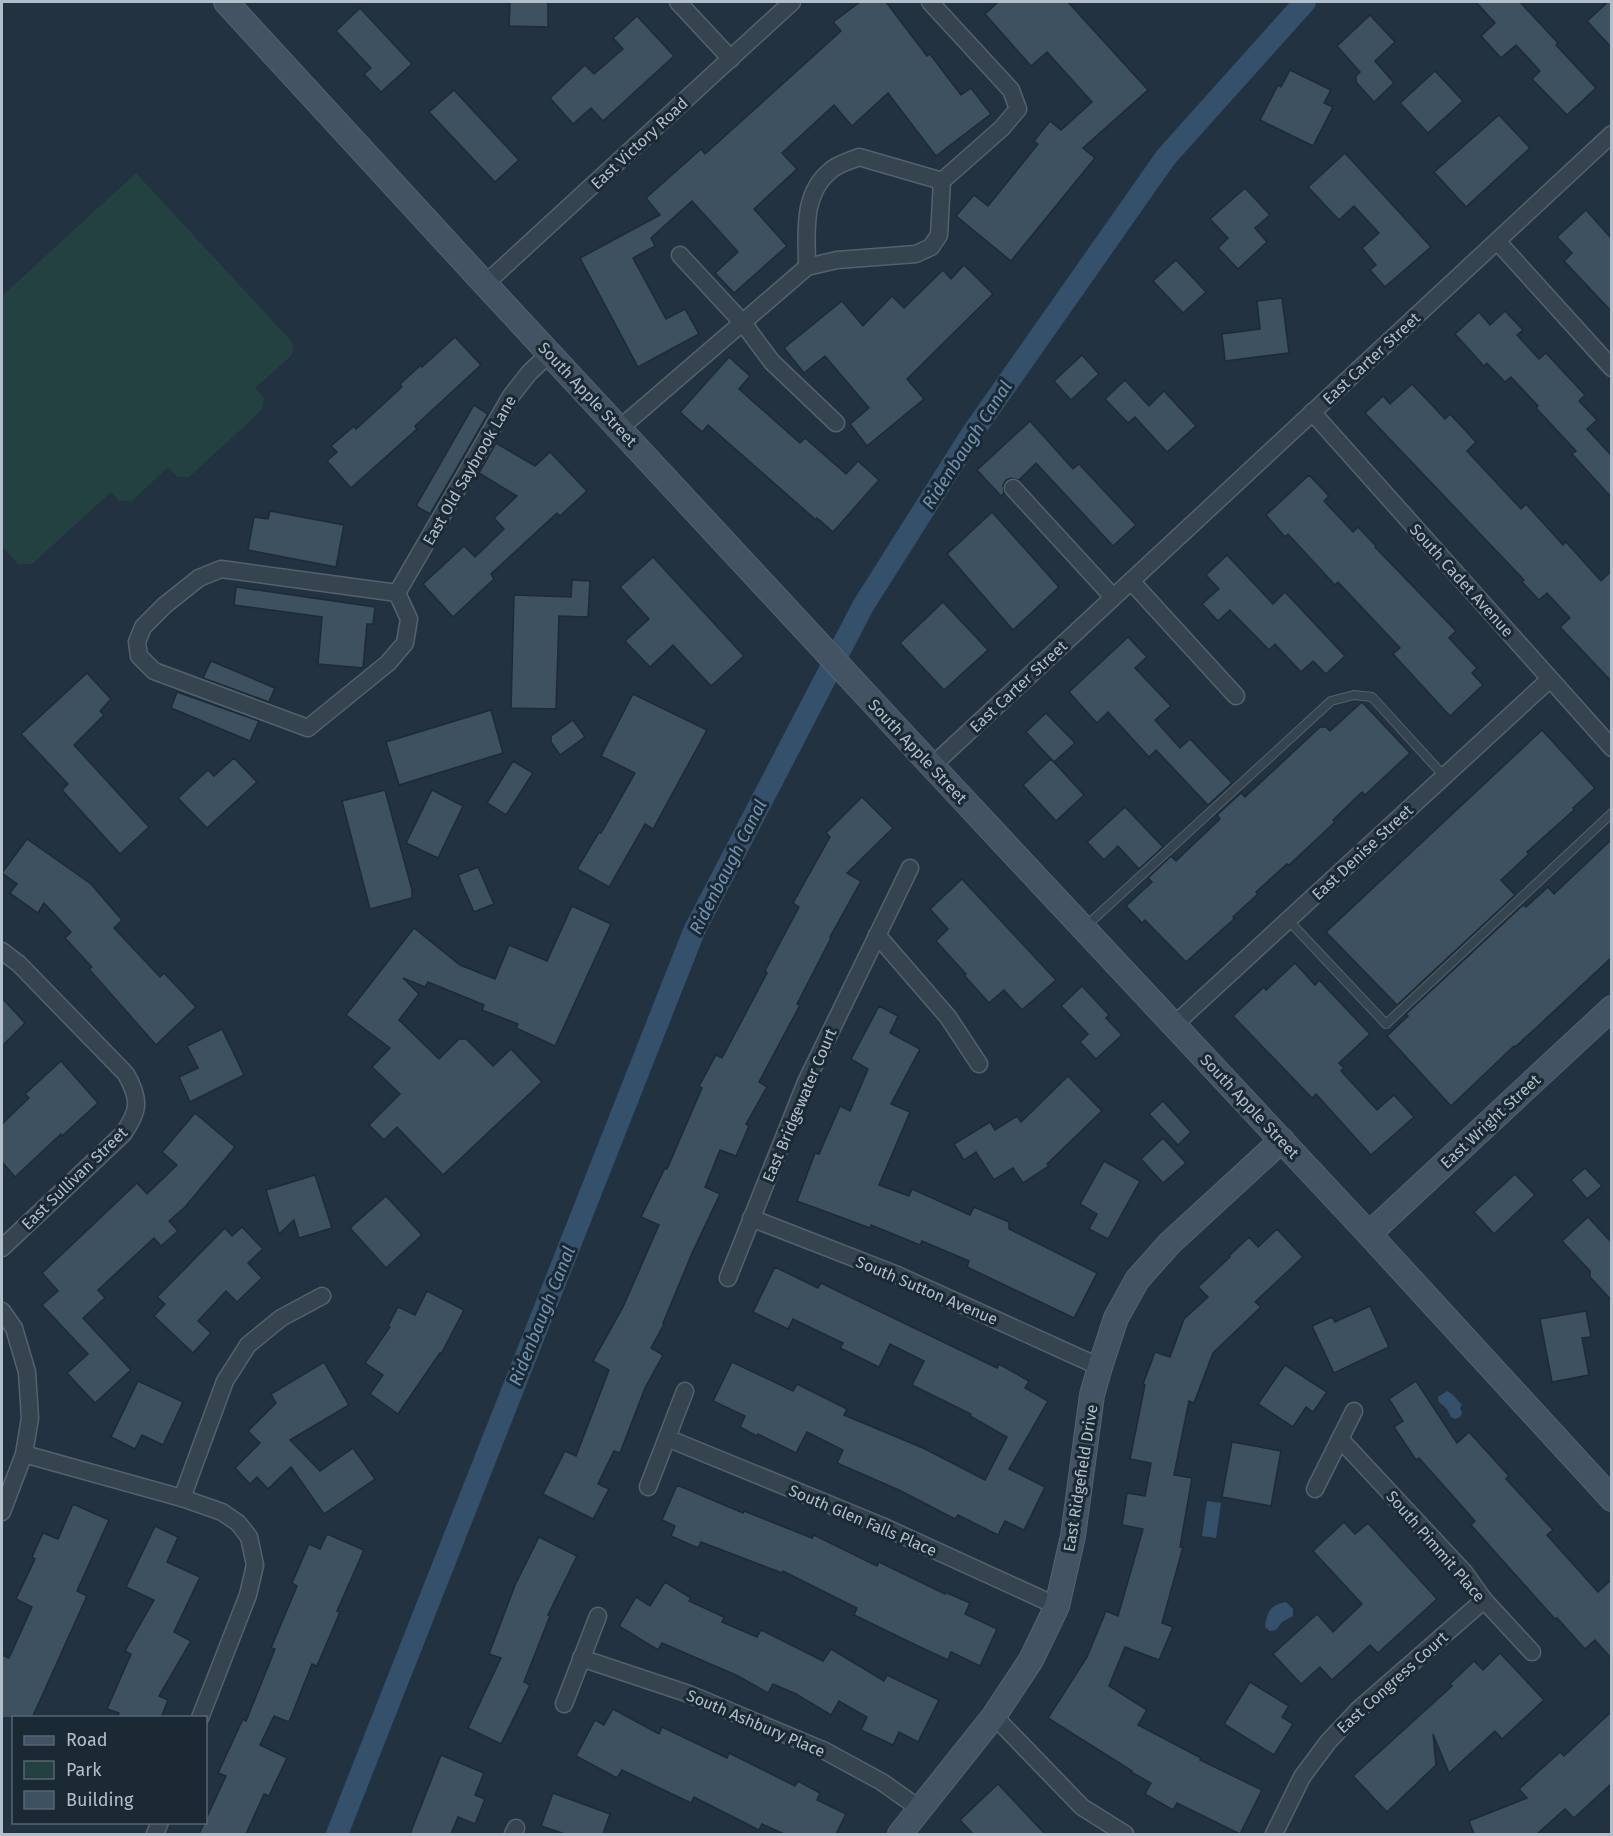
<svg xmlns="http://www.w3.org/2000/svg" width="1613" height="1836" font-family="'Fira Sans',sans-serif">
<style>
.green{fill:#244142}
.water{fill:#34506a}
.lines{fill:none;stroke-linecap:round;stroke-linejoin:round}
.canal{stroke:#34506a;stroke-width:22}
.building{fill:#3d5160;stroke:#1d2b37;stroke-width:1.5}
.lane-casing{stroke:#54626e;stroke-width:10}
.street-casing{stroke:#54626e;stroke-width:19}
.secondary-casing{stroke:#54626e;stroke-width:26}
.lane{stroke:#364450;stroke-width:8}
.street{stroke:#364450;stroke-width:16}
.secondary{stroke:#445364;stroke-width:24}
.labels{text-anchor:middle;stroke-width:6;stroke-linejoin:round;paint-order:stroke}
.street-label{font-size:16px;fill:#b2bfcb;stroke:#1b2935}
.water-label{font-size:18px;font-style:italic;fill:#7093b2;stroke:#1b2935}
</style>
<rect width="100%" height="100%" fill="#223241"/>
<!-- green -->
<path class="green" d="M136,173L293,343L292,355L255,388L264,398L262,410L189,477H177L168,467L132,501H119L111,492L32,564H18L2,546V296Z"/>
<!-- water -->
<g class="water">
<path d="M1447,1391L1452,1394L1462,1405L1460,1408L1462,1413L1460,1417L1455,1419L1451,1417L1447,1409L1439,1402L1438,1397Z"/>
<path d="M1207,1501L1221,1503L1216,1538L1202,1536Z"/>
<path d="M1286,1602L1293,1609V1616L1282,1622L1276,1630L1270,1631L1265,1627C1267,1612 1270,1605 1286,1602Z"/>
</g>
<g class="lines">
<!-- canal -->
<path class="canal" d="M337,1834L694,931L863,606L971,435L1166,157L1305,2"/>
</g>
<!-- building -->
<g class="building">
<path d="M510,2H548V27L509,26Z"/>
<path d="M860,2H886L927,56L930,54L961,95L971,88L991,114L936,156L888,93L852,126L834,105L782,153L797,169L754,209L787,246L734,293L715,273L738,252L692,201L651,238L655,246L633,258L666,319L685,309L699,334L638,367L580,258L660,215L646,198L701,149L705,154L841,31L833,22Z"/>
<path d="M998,2H1068L1148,90L1083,148L1095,158L1011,261L956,216L974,195L988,206L1038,144L1034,141L1050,121L1061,130L1092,102L1047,52L1031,66L985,14Z"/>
<path d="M1476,2H1520L1558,43L1556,45L1596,88L1567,115L1532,79L1540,71L1516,45L1501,58L1481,36L1495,23Z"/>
<path d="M1608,2H1611V47L1587,21Z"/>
<path d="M360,8L412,64L381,92L364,74L371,68L336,31Z"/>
<path d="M1370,15L1395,42L1375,61L1394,83L1374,102L1356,82V76L1360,72L1337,46Z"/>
<path d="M637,16L674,56L603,121L591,108L573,124L550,98L585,65L594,74L623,49L613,38Z"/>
<path d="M1290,70L1331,90L1324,103L1333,107L1313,146L1260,120L1278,85L1281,87Z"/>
<path d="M1435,71L1463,101L1428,133L1400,103Z"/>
<path d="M454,90L519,160L495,182L429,112Z"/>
<path d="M1499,115L1530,148L1466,207L1434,172Z"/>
<path d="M1345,153L1431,247L1385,287L1370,270L1376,265L1362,248L1379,233L1354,206L1339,220L1308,187Z"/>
<path d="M1245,188L1270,215L1255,228L1267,242L1238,269L1218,248L1228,238L1210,219Z"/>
<path d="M1586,210L1611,238V311L1564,261L1572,253L1557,237Z"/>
<path d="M1176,260L1206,292L1183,313L1153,281Z"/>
<path d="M964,265L993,294L907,379L924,399L867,446L850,424L869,408L825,356L804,373L784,348L842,301L863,326L892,296L904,308L943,270L951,279Z"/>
<path d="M1282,298L1289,353L1225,361L1222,334L1260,329L1257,301Z"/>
<path d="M1505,311L1523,330L1517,335L1539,359L1546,353L1585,395L1579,401L1597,420L1587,429L1611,455V497L1572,454L1576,451L1536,408L1538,406L1511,377L1505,382L1487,363L1484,366L1455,334L1479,312L1490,325Z"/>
<path d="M455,337L481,365L415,426L417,429L351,488L327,461L337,452L331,446L354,426L356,429L402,387L400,384L421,365L422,367Z"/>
<path d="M1082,355L1099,374L1071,400L1054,381Z"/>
<path d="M729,357L750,376L739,389L800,443L805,438L846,474L858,461L879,480L833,532L817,518L816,520L708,425L702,432L680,412Z"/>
<path d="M1125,380L1149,406L1164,391L1196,426L1167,452L1135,417L1128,423L1105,399Z"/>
<path d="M1412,384L1445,419L1450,414L1476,442L1467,451L1521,509L1526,504L1563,545L1566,542L1601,581L1611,571V681L1560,627L1570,618L1547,593L1539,600L1522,582L1524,580L1365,413L1383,396L1390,404Z"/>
<path d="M474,405L488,414L430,514L416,506Z"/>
<path d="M1030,421L1073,469L1079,464L1136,525L1113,546L1036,463L1019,480L1011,478L1006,480L1003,485L1004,493L1001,496L977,470Z"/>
<path d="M496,443L535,466L550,452L587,491L560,516L557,513L491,574L494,579L453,617L423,584L464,546L475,557L504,529L494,518L517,496L479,473Z"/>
<path d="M1309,475L1329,496L1324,501L1353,532L1358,527L1376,546L1375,547L1456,631L1449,638L1477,668L1472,673L1483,685L1450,716L1393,654L1400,648L1338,582L1335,585L1288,534L1285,537L1266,515Z"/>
<path d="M270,511L344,525L336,567L248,550L254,517L268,519Z"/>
<path d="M992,512L1059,587L1013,630L947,554Z"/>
<path d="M1227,555L1273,604L1285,592L1345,656L1326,674L1313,661L1301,672L1275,644L1269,650L1230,610L1218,621L1202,604L1219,589L1206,575Z"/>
<path d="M653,557L744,656L711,686L673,645L650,667L625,641L649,619L620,587Z"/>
<path d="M572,580L590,581L588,617L559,616L556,709L511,708L514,595L571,597Z"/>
<path d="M236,587L375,607L373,624H367L363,668L318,664L322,617L234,605Z"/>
<path d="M943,602L988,650L944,690L900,643Z"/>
<path d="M1128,637L1147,657L1135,668L1171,706L1155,720L1180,748L1190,739L1232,783L1208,805L1156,750L1149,757L1108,712L1097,723L1069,692Z"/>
<path d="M211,661L275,688L269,702L203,678Z"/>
<path d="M87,673L111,699L100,711L104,715L74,745L149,827L120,854L62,790L68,784L21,734Z"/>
<path d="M177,692L259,721L250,741L171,708Z"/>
<path d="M633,694L707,730L653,829L645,824L609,887L577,869L599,832L601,833L635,773L601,756Z"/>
<path d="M1362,702L1410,753L1365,795L1362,792L1333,820L1335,822L1289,865L1287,864L1256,892L1258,894L1233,917L1234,919L1186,962L1145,920L1142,923L1126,906L1152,882L1148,878L1171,856L1176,861L1220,819L1217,815L1241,793L1245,797L1320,727H1326L1330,731Z"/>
<path d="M491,710L503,753L399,785L386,742Z"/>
<path d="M1046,713L1075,743L1054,762L1026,732Z"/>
<path d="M573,720L585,737L560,755L551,742V736Z"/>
<path d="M1542,730L1595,788L1573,808L1574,810L1527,852L1529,854L1501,880L1515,895L1397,1005L1326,932Z"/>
<path d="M234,758L257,782L207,828L178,798L208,770L214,776Z"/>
<path d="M1051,759L1084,795L1056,821L1023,785Z"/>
<path d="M513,761L533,773L506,815L487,803Z"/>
<path d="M385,790L412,890V898L370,909L342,801Z"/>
<path d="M432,790L463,806L438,858L406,843Z"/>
<path d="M862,797L893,828L847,873L861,881L830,937L831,938L797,1004L800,1005L759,1082L767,1087L746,1124L749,1126L736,1156L720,1150L705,1187L720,1194L693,1251L663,1323L664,1324L651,1348L663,1355L645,1388L620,1453L614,1451L598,1484L609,1489L593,1519L543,1494L565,1451L576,1456L609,1370L593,1361L623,1307L659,1225L641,1217L665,1168L667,1169L702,1088L699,1086L716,1055L722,1058L767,973L765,971L799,907L793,903L830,837L826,833Z"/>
<path d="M1125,807L1163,847L1139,869L1118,846L1104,860L1087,842Z"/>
<path d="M27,839L91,884L122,920L114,928L160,977L164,973L196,1007L156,1045L89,969L92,967L65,938L71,932L44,903L38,913L10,893L17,884L2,873Z"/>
<path d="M1611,840V958L1537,1027L1515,1047L1514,1046L1451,1106L1387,1036L1408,1016L1406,1014L1523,905L1526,907L1548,887L1554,894Z"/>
<path d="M478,867L494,904L474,912L458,875Z"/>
<path d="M962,879L1056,980L1022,1010L1004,990L989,1003L964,975L966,974L936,941L948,929L930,909Z"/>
<path d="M572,906L611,924L555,1046L516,1028L518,1024L482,1010L484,1005L428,982L425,987L403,978L419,994L399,1020L439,1059L459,1039H466L493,1066L511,1049L542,1082L443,1175L397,1127L384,1140L369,1125L400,1094L372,1067L390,1048L346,1015L414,928L460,965L495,979L509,945L547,961Z"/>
<path d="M1295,963L1315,985L1319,980L1370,1034L1339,1063L1344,1068L1341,1071L1377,1110L1394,1095L1414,1117L1371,1155L1316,1094L1312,1098L1233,1016L1264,987L1266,990Z"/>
<path d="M1082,986L1109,1015L1106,1018L1122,1035L1096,1059L1080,1042L1088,1034L1061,1006Z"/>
<path d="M2,998L25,1023L2,1046Z"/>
<path d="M879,1006L898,1016L890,1033L920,1049L891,1104L910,1112L879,1185L909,1196L912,1189L970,1215L974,1207L1009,1222V1229L1097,1273L1074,1318L967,1267L969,1261L922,1241L920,1245L871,1225L870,1228L797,1201L815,1153L819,1154L840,1106L850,1111L868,1069L851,1059Z"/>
<path d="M222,1029L244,1075L190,1102L179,1077L198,1068L187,1046Z"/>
<path d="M61,1061L98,1103L62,1136L61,1134L15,1177L2,1162V1124L29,1098L25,1094Z"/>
<path d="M1068,1076L1102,1111L1047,1164L1049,1166L1023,1183L1013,1168L994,1180L976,1152L964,1160L954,1144L990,1122L995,1130L1017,1116L1021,1122Z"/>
<path d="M1163,1101L1191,1132L1178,1145L1149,1114Z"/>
<path d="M195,1113L235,1147L185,1207L169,1221L178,1231L161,1246L154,1238L98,1290L105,1298L83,1318L131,1370L95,1403L67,1373L88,1354L42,1305L58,1291L42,1273L137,1183L147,1194L177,1165L162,1152Z"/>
<path d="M1163,1138L1186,1163L1163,1183L1141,1159Z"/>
<path d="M1104,1161L1140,1181L1108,1239L1089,1229L1097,1214L1080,1204Z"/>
<path d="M1585,1168L1602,1186L1587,1199L1571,1180Z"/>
<path d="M1515,1174L1535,1195L1494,1234L1474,1212Z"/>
<path d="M315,1175L332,1228L299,1238L294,1220L279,1234L266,1190Z"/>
<path d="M386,1196L422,1235L386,1268L350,1228Z"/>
<path d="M1588,1217L1611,1242V1300L1590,1277V1271L1562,1241Z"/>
<path d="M242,1227L263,1249L248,1263L262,1278L237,1302L226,1291L198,1321L211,1333L193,1353L154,1316L165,1304L157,1297L225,1228L232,1236Z"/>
<path d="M1277,1229L1303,1257L1255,1302L1261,1307L1213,1353L1194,1403L1189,1401L1174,1475L1192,1478L1180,1547H1183L1162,1623L1173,1627L1159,1660L1125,1647L1109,1686L1147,1710L1138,1725L1201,1758L1200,1760L1262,1790L1240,1834L1177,1803L1173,1810L1145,1794L1151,1783L1131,1772L1132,1771L1048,1718L1087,1657L1106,1611L1118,1616L1143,1529L1122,1525L1127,1493L1145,1496L1151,1463L1130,1459L1145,1385L1143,1384L1155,1352L1170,1357L1184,1319L1208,1297L1198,1287L1230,1257L1229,1256L1249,1237L1258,1247Z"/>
<path d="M775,1267L818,1288L821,1283L997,1368L999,1364L1029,1381L1025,1388L1048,1401L1009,1469L1045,1487L1024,1530L1005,1521L998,1535L958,1515L955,1519L899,1490L837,1463L843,1450L807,1432L796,1453L758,1434L757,1436L740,1427L745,1416L713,1401L732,1362L793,1391L797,1384L847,1409L844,1415L923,1448L985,1480L1007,1437L970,1416L971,1414L912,1385L924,1361L890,1344L879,1367L840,1348L843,1343L793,1319L788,1329L753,1312Z"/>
<path d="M427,1291L464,1310L441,1354L440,1353L398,1414L370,1394L383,1375L365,1363L390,1327L388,1326L398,1307L415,1315Z"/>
<path d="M1370,1306L1389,1347L1334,1373L1312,1326L1332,1317L1335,1322Z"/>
<path d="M1586,1311L1591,1337L1582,1338L1589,1375L1552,1382L1540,1319Z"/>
<path d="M324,1362L349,1405L290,1440L320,1471L353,1448L375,1479L324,1514L291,1467L268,1489L257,1477L250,1484L235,1468L260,1443L248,1431L276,1403L271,1394Z"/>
<path d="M1285,1365L1327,1392L1313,1412L1306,1407L1293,1427L1258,1404Z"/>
<path d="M138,1381L183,1402L163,1445L142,1435L135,1449L111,1437Z"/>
<path d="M1416,1381L1457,1443L1469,1432L1509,1476L1506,1479L1553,1530L1547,1535L1598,1592L1611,1580V1658L1595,1640L1585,1649L1557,1618L1555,1619L1471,1525L1475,1521L1419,1458L1416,1460L1394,1427L1403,1421L1389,1399Z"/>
<path d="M1232,1442L1281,1451L1271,1506L1222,1497Z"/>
<path d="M677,1485L743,1513L744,1511L812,1538L814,1535L877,1566L879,1562L945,1594V1592L970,1603L965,1614L997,1629L980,1666L951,1652L948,1660L920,1647L854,1615L857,1608L783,1571L782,1573L701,1542L698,1548L671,1536L675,1526L662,1520Z"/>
<path d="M73,1504L109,1520L77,1591L87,1596L32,1718H2V1655L9,1658L32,1607L16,1599L35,1559L32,1557L43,1533L58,1539Z"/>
<path d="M1344,1522L1355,1534L1368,1523L1437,1599L1378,1653L1370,1645L1332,1680L1320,1667L1301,1684L1273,1654L1317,1614L1333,1632L1362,1604L1313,1551Z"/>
<path d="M155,1526L178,1537L167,1562L200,1577L174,1632L191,1641L159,1696L168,1700L161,1718H117L119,1713L107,1709L131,1654L125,1651L154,1600L126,1587Z"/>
<path d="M327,1534L364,1550L337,1611L340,1612L317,1666L312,1664L289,1722L274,1716L260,1745L287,1758L269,1796L264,1794L246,1834H199L226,1776L218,1773L243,1719L246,1721L275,1649L271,1648L297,1586L292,1583L309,1544L320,1549Z"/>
<path d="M539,1537L577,1556L548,1615L550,1616L524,1682L530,1685L501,1744L468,1728L501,1658L489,1654L515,1585Z"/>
<path d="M665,1582L691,1598L689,1601L724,1617L722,1622L757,1637L761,1630L823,1661L831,1649L884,1681L887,1675L939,1700L918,1742L899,1732L893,1745L861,1730L867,1717L839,1701L831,1715L796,1694L773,1684L768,1693L738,1676L662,1643L658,1650L619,1626L636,1597L650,1606Z"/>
<path d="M1500,1653L1544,1700L1502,1739L1495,1731L1449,1773L1433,1734L1436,1765L1387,1812L1353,1776L1452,1686L1450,1684L1474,1661L1483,1670Z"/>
<path d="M1250,1682L1289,1706L1282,1717L1293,1724L1274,1755L1224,1724Z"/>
<path d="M613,1709L659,1734L662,1727L727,1758L729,1753L795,1786L798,1781L820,1793L817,1800L846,1814L836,1834H784L762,1824L759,1830L694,1797L691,1803L622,1770L617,1778L576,1756L595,1720L604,1725Z"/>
<path d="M1611,1712V1784L1574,1818L1565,1809L1537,1834H1474L1469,1821L1527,1798L1519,1789L1560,1752L1564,1756Z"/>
<path d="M441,1755L484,1773L475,1795L485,1799L475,1824L458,1817L451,1834H410Z"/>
<path d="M998,1784L1045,1834H973L960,1820Z"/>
<path d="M553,1793L610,1814L603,1834H565L541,1826Z"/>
</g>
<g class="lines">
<!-- lane casing -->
<g class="lane-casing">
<g id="lane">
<path d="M1288,920L1386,1024L1612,813"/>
<path d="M1085,927L1331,701L1354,695L1372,697L1444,776"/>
</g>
</g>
<!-- street casing -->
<g class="street-casing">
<g id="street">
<path d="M678,2L731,59"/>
<path d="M1497,241L1612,368"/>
<path d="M680,255L743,323L772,362L836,423"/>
<path d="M807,267C807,235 801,195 830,171C837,164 850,161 859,157L942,181"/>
<path d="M485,284L792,2"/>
<path d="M1312,412L1612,748"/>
<path d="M620,428L807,267L837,260L916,254L931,247L939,235L942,181L1002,128L1018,109L1011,90L930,2"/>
<path d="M1013,488L1113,597"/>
<path d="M221,569L397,593L409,619L405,643L388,663L308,728L154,671L139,656L137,642L143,627L165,605L199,578Z"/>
<path d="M1131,581L1236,696"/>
<path d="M397,593L511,396L529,373L550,353"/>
<path d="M932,766L1612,134"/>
<path d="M877,935L948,1017L979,1064"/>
<path d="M2,951L19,964L126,1074C140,1099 140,1110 123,1134L2,1248"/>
<path d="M1174,1025L1550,679"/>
<path d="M751,1218L895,1274L1100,1367"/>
<path d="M728,1278L806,1082L910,868"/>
<path d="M2,1311L14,1328L27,1372L30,1418L24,1454L182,1498L222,1512L238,1523L249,1537L255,1565L248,1595L200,1718"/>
<path d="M667,1438L882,1526L1057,1606"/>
<path d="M1340,1439L1464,1572L1484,1600L1532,1652"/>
<path d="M648,1487L685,1391"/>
<path d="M1315,1489L1354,1411"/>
<path d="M182,1498L225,1381L248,1345L281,1318L322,1296"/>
<path d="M2,1512L24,1454"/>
<path d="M581,1658L689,1694L825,1751L882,1782L920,1809"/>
<path d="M564,1704L598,1616"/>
<path d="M994,1716L1082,1807L1125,1834"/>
<path d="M155,1834L160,1822"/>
<path d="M513,1834L516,1828"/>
<path d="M1274,1834L1302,1777L1328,1742L1358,1710L1484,1600"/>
</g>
</g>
<!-- secondary casing -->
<g class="secondary-casing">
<g id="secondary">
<path d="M226,2L485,284L932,766L1369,1234L1612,1499"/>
<path d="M1369,1234L1612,1008"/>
<path d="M900,1834L994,1716L1031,1660L1057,1606L1073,1536L1092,1395L1100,1367L1116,1318L1137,1280L1170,1243L1282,1140"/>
</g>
</g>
<!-- lane -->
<use href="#lane" class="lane"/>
<!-- street -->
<use href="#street" class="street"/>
<!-- secondary -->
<use href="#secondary" class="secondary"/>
</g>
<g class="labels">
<!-- street labels -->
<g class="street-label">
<text transform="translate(639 143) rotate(-43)" y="6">East Victory Road</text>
<text transform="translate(1371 358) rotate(-43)" y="6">East Carter Street</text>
<text transform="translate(588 394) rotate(47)" y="6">South Apple Street</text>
<text transform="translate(469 470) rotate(-60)" y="6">East Old Saybrook Lane</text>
<text transform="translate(1462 580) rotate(48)" y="6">South Cadet Avenue</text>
<text transform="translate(1018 686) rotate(-43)" y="6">East Carter Street</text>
<text transform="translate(918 751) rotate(47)" y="6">South Apple Street</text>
<text transform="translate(1362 852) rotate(-43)" y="6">East Denise Street</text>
<text transform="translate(799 1105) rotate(-67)" y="6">East Bridgewater Court</text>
<text transform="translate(1250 1106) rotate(47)" y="6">South Apple Street</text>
<text transform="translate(1490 1121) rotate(-43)" y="6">East Wright Street</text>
<text transform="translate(74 1178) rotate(-44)" y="6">East Sullivan Street</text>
<text transform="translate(927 1290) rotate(23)" y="6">South Sutton Avenue</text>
<text transform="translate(1080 1478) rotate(-81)" y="6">East Ridgefield Drive</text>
<text transform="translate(863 1520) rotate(23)" y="6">South Glen Falls Place</text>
<text transform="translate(1436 1546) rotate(49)" y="6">South Pimmit Place</text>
<text transform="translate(1392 1682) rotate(-42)" y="6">East Congress Court</text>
<text transform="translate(756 1723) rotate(23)" y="6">South Ashbury Place</text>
</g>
<!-- water labels -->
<g class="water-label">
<text transform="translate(967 445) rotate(-57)" y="6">Ridenbaugh Canal</text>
<text transform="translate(728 867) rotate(-63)" y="6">Ridenbaugh Canal</text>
<text transform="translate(542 1316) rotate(-68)" y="6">Ridenbaugh Canal</text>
</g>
</g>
<!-- border -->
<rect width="1613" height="1836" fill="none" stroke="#b2bfcb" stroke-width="6"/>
<!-- legend -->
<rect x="12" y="1716" width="195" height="108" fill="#1b2935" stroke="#576571" stroke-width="1.5"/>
<rect x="24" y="1736" width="30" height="9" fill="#445364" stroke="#576571" stroke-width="1.5"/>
<text x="66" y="1746" font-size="18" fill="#b2bfcb">Road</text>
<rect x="24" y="1761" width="30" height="18" fill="#244142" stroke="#576571" stroke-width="1.5"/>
<text x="66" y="1776" font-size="18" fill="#b2bfcb">Park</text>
<rect x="24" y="1791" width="30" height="18" fill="#3d5160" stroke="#576571" stroke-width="1.5"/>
<text x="66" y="1806" font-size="18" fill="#b2bfcb">Building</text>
</svg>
